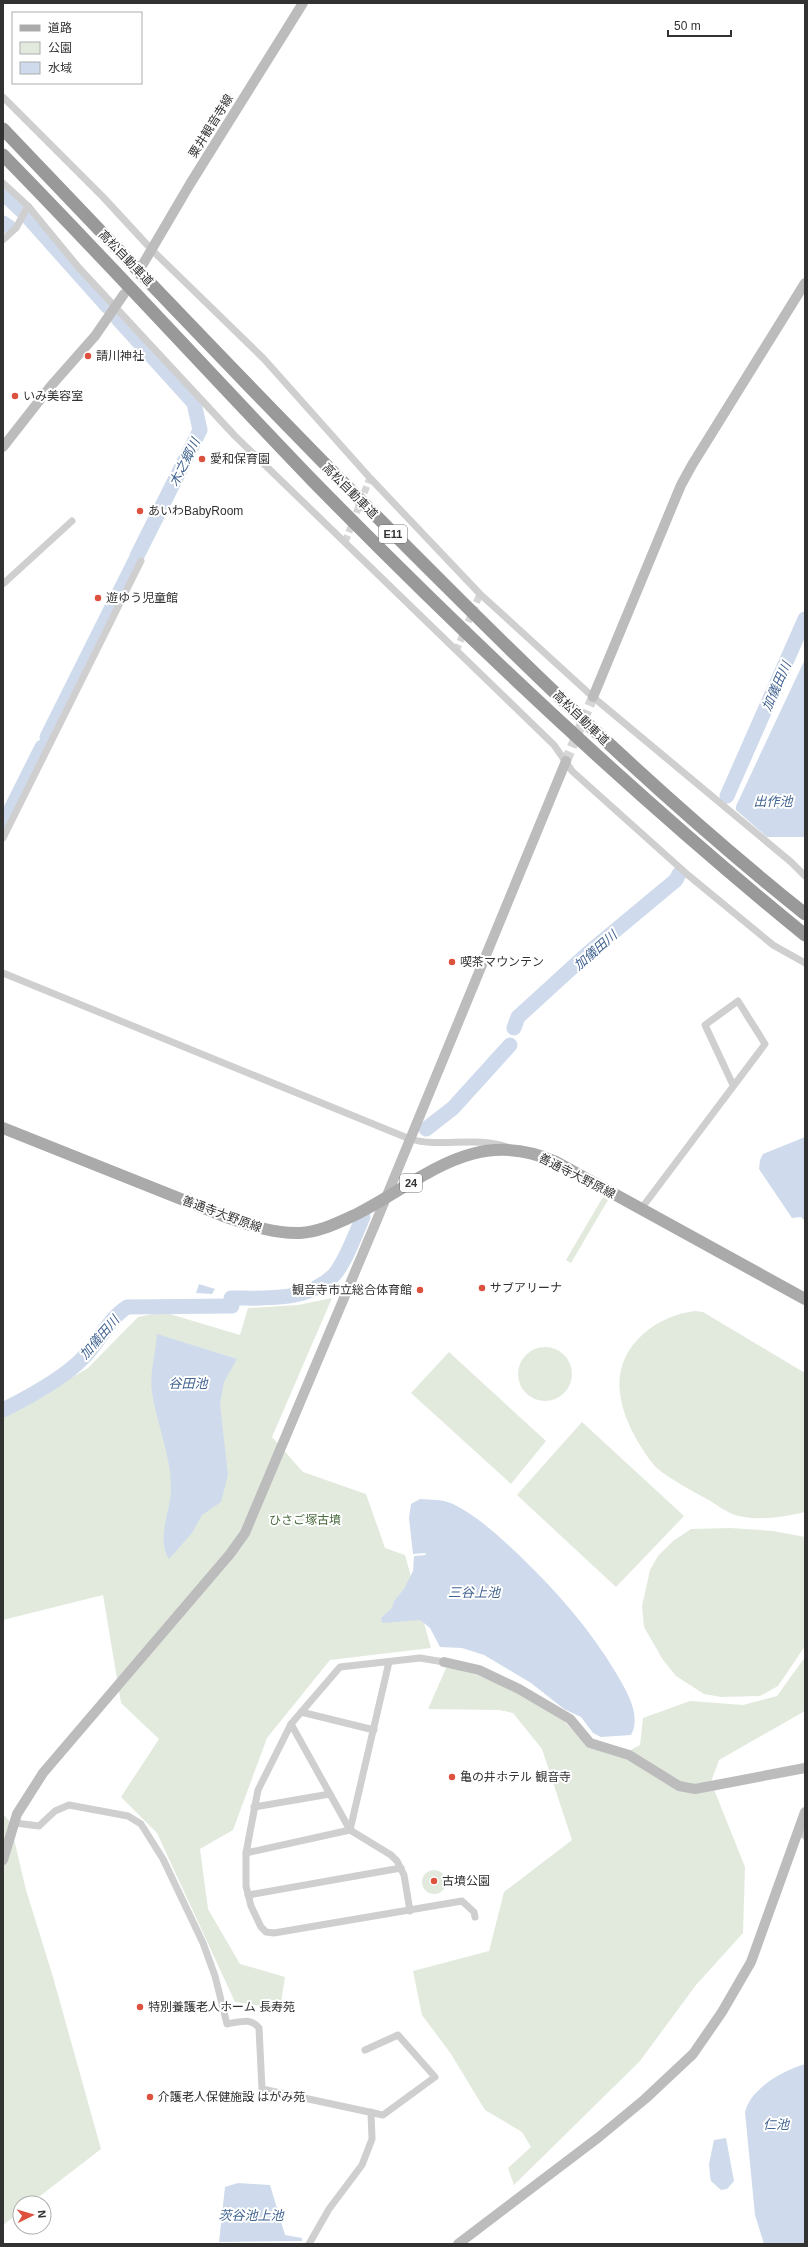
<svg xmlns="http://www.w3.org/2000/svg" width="808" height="2247" font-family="Helvetica,'Noto Sans JP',sans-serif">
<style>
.green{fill:#e2eade}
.water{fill:#cfdbec}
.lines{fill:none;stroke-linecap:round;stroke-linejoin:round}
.stream{stroke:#cfdbec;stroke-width:2.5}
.river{stroke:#cfdbec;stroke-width:15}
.street-tunnel{stroke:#d6d6d6;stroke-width:7;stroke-dasharray:7 3.5;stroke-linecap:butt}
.secondary-tunnel{stroke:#d6d6d6;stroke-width:10;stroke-dasharray:10 5;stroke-linecap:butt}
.street{stroke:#cfcfcf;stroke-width:7}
.secondary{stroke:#bcbcbc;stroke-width:10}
.primary{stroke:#aaa;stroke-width:12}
.highway{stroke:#999;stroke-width:13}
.poi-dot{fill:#dd513f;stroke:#fff;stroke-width:1.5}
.labels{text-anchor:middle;stroke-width:4;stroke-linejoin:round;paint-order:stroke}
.shield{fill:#fff;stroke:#707070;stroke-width:1}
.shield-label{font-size:11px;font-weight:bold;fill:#323232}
.street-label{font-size:12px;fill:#323232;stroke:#fff}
.poi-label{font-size:12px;fill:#323232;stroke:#fff;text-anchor:start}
.park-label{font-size:12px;fill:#4c6c40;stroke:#fff}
.water-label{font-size:13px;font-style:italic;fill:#426491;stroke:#fff}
</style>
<rect width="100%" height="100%" fill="#fff"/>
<!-- green -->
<g class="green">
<path d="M603,1197L608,1200L571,1263L566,1260Z"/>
<path d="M332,1298L272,1437L303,1472L366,1494L385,1548L405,1555L431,1648L330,1660L267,1738L233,1830L200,1849L208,1909L240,1964L285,1977L280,2009L235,2002L157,1833L121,1797L159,1739L121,1703L103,1595L3,1620V1416L10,1414L88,1368L138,1317L163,1312L240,1335L248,1308L298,1305Z"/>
<path d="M695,1311L703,1312L805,1373V1512C785,1517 760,1521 739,1516C728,1514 716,1504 707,1499C694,1492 662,1475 653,1464C638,1444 623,1419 620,1393C614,1348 654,1316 695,1311Z"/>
<circle cx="545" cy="1374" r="27"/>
<path d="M449,1352L546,1441L511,1484L411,1393Z"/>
<path d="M582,1422L684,1516L616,1587L517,1495Z"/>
<path d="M731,1528L773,1531L805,1537V1646L778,1686L760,1696L721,1697L704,1694L676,1676L663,1660L644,1627L642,1606L650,1570L658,1556L673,1541L691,1529Z"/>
<path d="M805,1657V1711L719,1760L711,1782L745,1867L743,1933L696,1985L640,2061L514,2185L508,2168L531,2147L522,2132L485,2110L451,2054L422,2015L413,1971L489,1951L504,1892L572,1840L542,1749L513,1713L499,1710L428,1709L447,1666L477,1675L513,1690L563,1720L589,1748L623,1754L640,1745L643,1718L690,1701L743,1705L777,1696Z"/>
<path d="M3,1814L10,1822L26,1890L53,1977L101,2149L31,2203H20V2212L3,2225Z"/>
<circle cx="434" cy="1882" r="12"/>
</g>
<!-- water -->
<g class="water">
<path d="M805,659V837H767L736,810V806Z"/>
<path d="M805,1137V1221L801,1217L792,1218L759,1169L760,1160L763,1154Z"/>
<path d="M199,1284L215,1289L212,1294L196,1293Z"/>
<path d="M157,1334L237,1359L224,1382L220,1404L228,1475L221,1502L202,1515L192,1533L169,1559C156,1539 170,1513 171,1491C172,1458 157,1425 152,1392C149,1376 156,1351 157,1334Z"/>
<path d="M420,1499C431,1500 443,1499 453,1504C479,1517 501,1538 522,1558C558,1593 590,1629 616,1673C626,1690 642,1715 631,1735L601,1737L593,1733L581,1717L564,1709L531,1683L496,1662L484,1655L462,1648L440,1647L430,1628L420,1620L382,1623L381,1618L392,1608L394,1601L404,1589L413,1571L414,1556L426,1555L425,1553L413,1554L409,1518L411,1504Z"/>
<path d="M805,2064V2244H764L755,2215L745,2112C751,2088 782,2071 805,2064Z"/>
<path d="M726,2138L734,2181L727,2189L721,2190L711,2181L710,2176L709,2164L714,2140Z"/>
<path d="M238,2183L270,2185L285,2235L302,2238V2241L219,2242L225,2187Z"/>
</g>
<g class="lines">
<!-- stream -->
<path class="stream" d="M3,232L9,227"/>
<!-- river -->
<g class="river">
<path d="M3,193L22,211"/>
<path d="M27,216L108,307"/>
<path d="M3,223L9,227"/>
<path d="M118,319L194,403L200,430L137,556"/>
<path d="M47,737L135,561"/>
<path d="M727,796L805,619"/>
<path d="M3,825L42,747"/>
<path d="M514,1028L518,1017L587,954L676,880L679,874"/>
<path d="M426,1129L453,1108L510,1045"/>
<path d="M231,1298C266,1298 307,1302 334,1275C345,1263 356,1233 363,1217"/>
<path d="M3,1410C29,1397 63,1379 83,1358C99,1343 108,1319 127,1307L232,1306"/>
</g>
<!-- street-tunnel -->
<g class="street-tunnel">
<path d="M345,542L370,478"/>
<path d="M456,651L480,594"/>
</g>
<!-- secondary-tunnel -->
<path class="secondary-tunnel" d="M566,761L593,697"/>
<!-- street -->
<g class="street">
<path d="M3,97L103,197L152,250L264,359L370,478L480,594L593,697L791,862L805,876"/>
<path d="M3,183L28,206L79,268L235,436L554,745L572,771L688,875L773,945L805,963"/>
<path d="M3,240L16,228L28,206"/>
<path d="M3,584L72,521"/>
<path d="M3,838L141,561"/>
<path d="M3,973L410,1139C441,1148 476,1136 507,1147"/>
<path d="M641,1209L765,1044L738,1001L705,1025L733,1085"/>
<path d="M444,1662L420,1658L340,1667L291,1724L258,1790L246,1853V1886L251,1906L261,1927L266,1932L274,1933L462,1901L474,1912L475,1917"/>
<path d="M301,1712L374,1730"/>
<path d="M291,1724L350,1830L391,1855L397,1861L404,1875L410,1911"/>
<path d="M254,1807L330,1794"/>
<path d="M15,1823L39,1826L55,1811L69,1805L128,1816L141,1824L163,1859L203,1943L215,1976L227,2024C240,2022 250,2017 259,2028L262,2089L383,2115L435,2077L398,2035L365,2050"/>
<path d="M798,1830L805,1836"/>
<path d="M246,1853L350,1830L389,1662"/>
<path d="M248,1895L401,1868"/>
<path d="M309,2244L329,2209L362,2165L372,2139L371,2112"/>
</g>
<!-- secondary -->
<g class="secondary">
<path d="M143,264L190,184L303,3"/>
<path d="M3,447L50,387L95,336L124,294"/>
<path d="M593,697L681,485L692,465L805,283"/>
<path d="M444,1662L479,1670L519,1689L570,1719L590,1743L629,1755L679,1786L695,1789L805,1768"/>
<path d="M3,1860L17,1814L43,1773L230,1554L245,1533L376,1222L566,761"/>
<path d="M458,2244L599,2137L645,2099L693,2054L722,2012L751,1962L805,1812"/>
</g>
<!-- primary -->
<path class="primary" d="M3,1128L221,1215C247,1224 272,1234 300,1233C320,1232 337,1223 355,1215C424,1180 474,1125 556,1162L805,1299"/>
<!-- highway -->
<g class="highway">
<path d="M3,129C150,283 296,437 447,587C561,701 679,813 805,914"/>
<path d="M3,155C108,262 209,373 313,481C469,640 632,794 805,935"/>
</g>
</g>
<!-- markers -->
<g class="poi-dot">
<circle cx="88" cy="356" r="4"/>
<circle cx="15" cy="396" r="4"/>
<circle cx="202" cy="459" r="4"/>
<circle cx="140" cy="511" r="4"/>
<circle cx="98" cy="598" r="4"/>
<circle cx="452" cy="962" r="4"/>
<circle cx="482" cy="1288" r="4"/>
<circle cx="420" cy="1290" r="4"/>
<circle cx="452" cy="1777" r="4"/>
<circle cx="434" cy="1881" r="4"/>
<circle cx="140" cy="2007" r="4"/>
<circle cx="150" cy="2097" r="4"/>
</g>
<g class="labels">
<!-- shield labels -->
<g class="shield">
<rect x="379" y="525" width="28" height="18" rx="3"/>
<rect x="400" y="1174" width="22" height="18" rx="3"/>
</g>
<g class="shield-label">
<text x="393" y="538">E11</text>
<text x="411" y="1187">24</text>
</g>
<!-- street labels -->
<g class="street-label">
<text transform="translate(211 126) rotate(-58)" y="4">粟井観音寺線</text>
<text transform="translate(126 258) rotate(46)" y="4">高松自動車道</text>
<text transform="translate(350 491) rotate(45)" y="4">高松自動車道</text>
<text transform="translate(581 718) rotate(44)" y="4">高松自動車道</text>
<text transform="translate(577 1176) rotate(27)" y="4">善通寺大野原線</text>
<text transform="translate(222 1214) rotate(20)" y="4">善通寺大野原線</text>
</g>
<!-- poi labels -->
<g class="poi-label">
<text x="96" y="360">請川神社</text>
<text x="23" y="400">いみ美容室</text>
<text x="210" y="463">愛和保育園</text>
<text x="148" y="515">あいわBabyRoom</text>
<text x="106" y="602">遊ゆう児童館</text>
<text x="460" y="966">喫茶マウンテン</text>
<text x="490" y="1292">サブアリーナ</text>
<text x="412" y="1294" text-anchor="end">観音寺市立総合体育館</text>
<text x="460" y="1781">亀の井ホテル 観音寺</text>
<text x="442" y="1885">古墳公園</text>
<text x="148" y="2011">特別養護老人ホーム 長寿苑</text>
<text x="158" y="2101">介護老人保健施設 はがみ苑</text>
</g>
<!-- park labels -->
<g class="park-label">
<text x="305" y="1524">ひさご塚古墳</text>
</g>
<!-- water labels -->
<g class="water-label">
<text transform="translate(184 462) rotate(-63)" y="5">木之郷川</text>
<text transform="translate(776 686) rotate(-66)" y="5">加儀田川</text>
<text x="773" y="806">出作池</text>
<text transform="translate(595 950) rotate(-41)" y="5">加儀田川</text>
<text transform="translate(99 1337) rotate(-49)" y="5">加儀田川</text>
<text x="188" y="1388">谷田池</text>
<text x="474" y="1597">三谷上池</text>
<text x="776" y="2129">仁池</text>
<text x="251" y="2220">茨谷池上池</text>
</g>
</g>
<!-- border -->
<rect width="808" height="2247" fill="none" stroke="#323232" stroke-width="8"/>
<!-- legend -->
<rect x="12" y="12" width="130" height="72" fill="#ffffff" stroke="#adadad"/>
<rect x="20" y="25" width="20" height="6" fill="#aaaaaa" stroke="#adadad"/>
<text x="48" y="32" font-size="12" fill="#323232">道路</text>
<rect x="20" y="42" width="20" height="12" fill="#e2eade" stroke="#adadad"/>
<text x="48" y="52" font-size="12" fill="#323232">公園</text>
<rect x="20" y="62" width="20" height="12" fill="#cfdbec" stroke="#adadad"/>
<text x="48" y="72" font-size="12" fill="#323232">水域</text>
<!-- north arrow -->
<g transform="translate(32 2215) rotate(85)"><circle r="19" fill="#ffffff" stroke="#adadad"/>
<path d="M0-3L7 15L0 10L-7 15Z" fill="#dd513f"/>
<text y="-6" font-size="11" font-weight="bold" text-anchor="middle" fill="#323232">N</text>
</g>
<!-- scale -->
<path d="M668 30v6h63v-6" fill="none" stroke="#323232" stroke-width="2"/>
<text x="674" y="30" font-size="12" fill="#323232" stroke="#ffffff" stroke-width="3" paint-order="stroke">50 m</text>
</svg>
